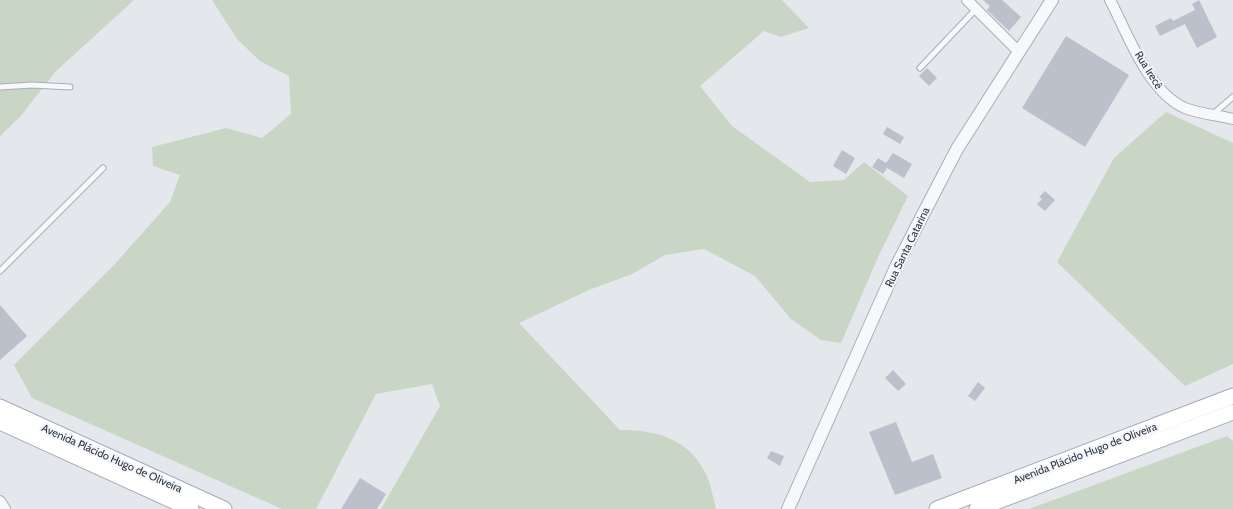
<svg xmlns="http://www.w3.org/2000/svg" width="1233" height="509" font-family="Cabin,sans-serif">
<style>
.green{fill:#c9d6c5}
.building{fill:#bbc0ca}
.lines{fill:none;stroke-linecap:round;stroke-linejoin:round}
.service-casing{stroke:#a9aeb7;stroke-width:7}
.minor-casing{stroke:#a9aeb7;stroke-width:12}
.tertiary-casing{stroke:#a9aeb7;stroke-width:14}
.primary-casing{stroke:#a3abb8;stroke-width:17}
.service{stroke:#f7f8fa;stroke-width:5}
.minor{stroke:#f7f8fa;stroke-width:10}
.tertiary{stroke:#f7f8fa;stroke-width:12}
.primary{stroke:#fff;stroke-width:15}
.labels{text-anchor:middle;stroke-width:4;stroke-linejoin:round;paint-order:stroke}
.street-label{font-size:11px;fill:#2b3445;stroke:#f4f6f9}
</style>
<rect width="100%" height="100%" fill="#e4e7ec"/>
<!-- green -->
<g class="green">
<path d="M0,0H134L55,72L20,117L0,136Z"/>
<path d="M212,0H782L809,28L781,37L764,31L700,86L732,126L810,182L844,180L864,162L908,196L879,255L841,343L821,340L791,319L755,276L704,249L665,255L632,274L589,290L519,323L620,430C658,430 690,439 707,476C711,486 713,498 716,509H381L440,406L432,384L376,394L316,509H282L32,398L14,365L114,265L170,202L180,175L153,166L152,147L226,128L262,138L291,114L289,76L260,61L237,39Z"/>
<path d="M1166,112L1233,143V364L1185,386L1057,262L1114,158Z"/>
<path d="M1227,436L1233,441V509H1029Z"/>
</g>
<!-- building -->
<g class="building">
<path d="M983,0H1002L1021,17L1009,31L987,10L990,6Z"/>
<path d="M1199,0L1217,37L1197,48L1185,24L1160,36L1155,26L1171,18L1173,21L1195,10L1192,4Z"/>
<path d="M1066,36L1129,75L1085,147L1022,108Z"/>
<path d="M927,68L937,78L929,86L919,76Z"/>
<path d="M887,127L904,137L900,144L883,134Z"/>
<path d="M842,150L855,158L846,174L833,166Z"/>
<path d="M893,153L912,164L904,178L887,168L883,174L872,167L878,158L886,163Z"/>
<path d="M1045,191L1055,200L1045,211L1037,204L1042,199L1039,197Z"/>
<path d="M0,305L27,336L0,360Z"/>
<path d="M893,370L906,384L898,391L885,378Z"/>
<path d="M978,382L985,388L975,401L968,396Z"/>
<path d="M896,422L912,462L933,454L942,478L895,495L869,432Z"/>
<path d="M771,451L784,456L780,466L767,458Z"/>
<path d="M360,478L386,494L377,509H341Z"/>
</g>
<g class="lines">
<!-- service casing -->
<g class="service-casing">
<g id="service">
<path d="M920,68L976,9"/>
<path d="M0,87L32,85L70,87"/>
<path d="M1213,114L1233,97"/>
<path d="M0,271L103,168"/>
</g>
</g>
<!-- minor casing -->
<g class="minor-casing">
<g id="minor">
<path d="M967,0L1019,52"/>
<path d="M1110,0C1128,34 1148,92 1185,108C1200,114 1218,115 1233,119"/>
<path d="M0,501L5,509"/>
</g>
</g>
<!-- tertiary casing -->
<g class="tertiary-casing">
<path id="tertiary" d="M788,509L896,267L918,224L957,149L1052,0"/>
</g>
<!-- primary casing -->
<g class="primary-casing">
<g id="primary">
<path d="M0,407L224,509"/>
<path d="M0,422L191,509"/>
<path d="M937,509L1233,396"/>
<path d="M977,509L1233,412"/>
</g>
</g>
<!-- service -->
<use href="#service" class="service"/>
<!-- minor -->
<use href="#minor" class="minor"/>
<!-- tertiary -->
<use href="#tertiary" class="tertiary"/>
<!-- primary -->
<use href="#primary" class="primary"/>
</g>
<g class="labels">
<!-- street labels -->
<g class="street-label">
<text transform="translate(1149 70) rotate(58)" y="4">Rua Irecê</text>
<text transform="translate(907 247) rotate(-64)" y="4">Rua Santa Catarina</text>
<text transform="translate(1085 453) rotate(-21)" y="4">Avenida Plácido Hugo de Oliveira</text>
<text transform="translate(112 458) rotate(24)" y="4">Avenida Plácido Hugo de Oliveira</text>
</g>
</g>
</svg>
